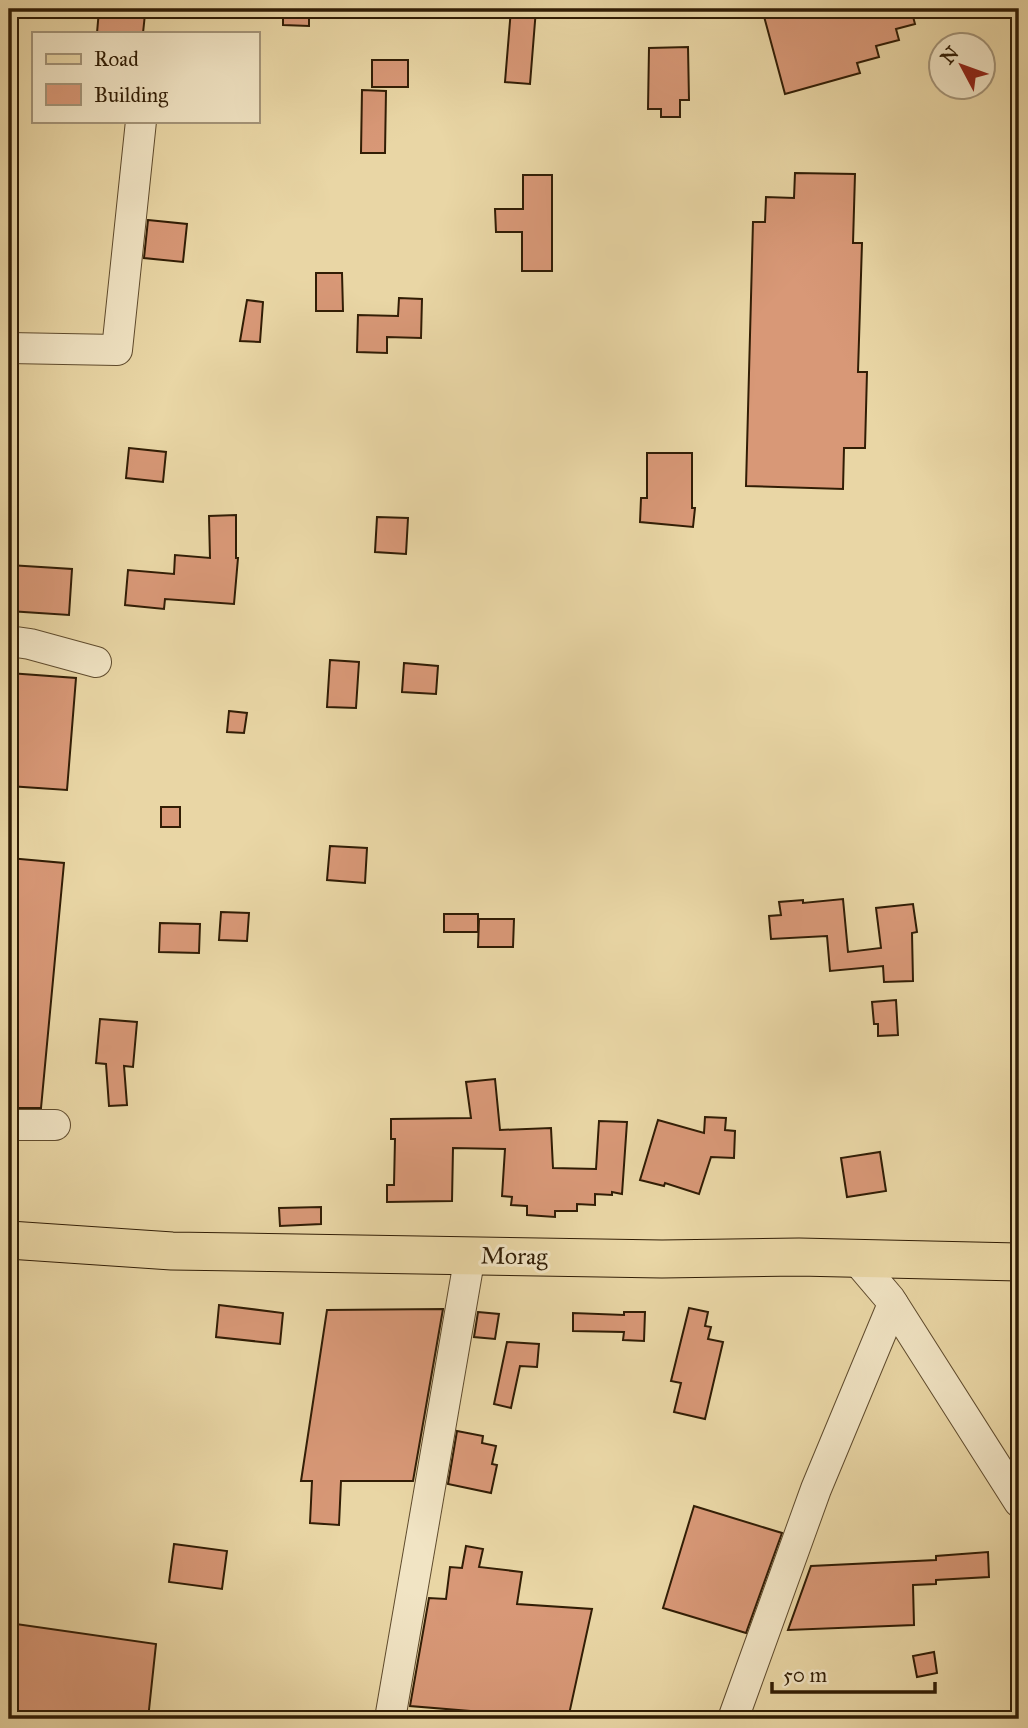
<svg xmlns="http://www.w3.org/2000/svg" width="1028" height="1728" font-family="'IM FELL Great Primer',serif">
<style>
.building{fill:#d89877;stroke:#311d05;stroke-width:2}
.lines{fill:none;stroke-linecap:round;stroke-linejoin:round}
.minor-casing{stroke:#5f4b2d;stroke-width:32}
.major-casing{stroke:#311d05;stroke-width:39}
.minor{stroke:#f1e4c4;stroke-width:30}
.major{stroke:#e9d6a5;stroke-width:37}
.labels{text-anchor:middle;stroke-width:6;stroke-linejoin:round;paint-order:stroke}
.street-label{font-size:24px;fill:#311d05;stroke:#f1e4c4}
</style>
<rect width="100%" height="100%" fill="#e9d6a5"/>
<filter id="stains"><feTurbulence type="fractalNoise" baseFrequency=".00286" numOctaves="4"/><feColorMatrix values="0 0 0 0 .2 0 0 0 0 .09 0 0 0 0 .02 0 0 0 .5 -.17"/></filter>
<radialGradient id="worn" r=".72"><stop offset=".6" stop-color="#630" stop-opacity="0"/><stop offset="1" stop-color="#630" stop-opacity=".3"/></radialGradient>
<!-- building -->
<g class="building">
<path d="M283,9H309V26L283,25Z"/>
<path d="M511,9H536L530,84L505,82Z"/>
<path d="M762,9H911L915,24L896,29L899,40L876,46L879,57L857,63L860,73L785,94Z"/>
<path d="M99,10L145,14L143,33H97Z"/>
<path d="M688,47L689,100H680V117H661V109H648L649,48Z"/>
<rect x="372" y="60" width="36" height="27"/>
<path d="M362,90L386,91L385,153H361Z"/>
<path d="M795,173L855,174L853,243H862L858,372H867L865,448H844L843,489L746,486L753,222H765L766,197L794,198Z"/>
<path d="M523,175H552V271H522V232H496L495,209H523Z"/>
<path d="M148,220L187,224L183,262L144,258Z"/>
<path d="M316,273H342L343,311H316Z"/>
<path d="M399,298L422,299L421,338L387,337V353L357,352L358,315L398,316Z"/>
<path d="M247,300L263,302L260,342L240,341Z"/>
<path d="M129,448L166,452L163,482L126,478Z"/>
<path d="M647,453H692V508H695L693,527L640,522L641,498H647Z"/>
<path d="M236,515V558H238L234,604L165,599L164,609L125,605L128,570L174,574L175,555L210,558L209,516Z"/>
<path d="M377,517L408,518L406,554L375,552Z"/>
<path d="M9,565L72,569L69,615L9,611Z"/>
<path d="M330,660L359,662L356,708L327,707Z"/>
<path d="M404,663L438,666L436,694L402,692Z"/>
<path d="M9,673L76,678L67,790L9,786Z"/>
<path d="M229,711L247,713L244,733L227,732Z"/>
<rect x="161" y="807" width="19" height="20"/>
<path d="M330,846L367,848L365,883L327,880Z"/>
<path d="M9,858L64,863L41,1108H9Z"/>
<path d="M843,899L848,952L881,948L876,908L913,904L917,932L912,933L913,981L884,982L883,966L830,971L827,936L771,939L769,916L781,915L779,902L803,900V903Z"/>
<path d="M221,912L249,913L247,941L219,940Z"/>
<rect x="444" y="914" width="34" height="18"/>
<path d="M479,919H514L513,947H478Z"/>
<path d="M160,923L200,924L199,953L159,952Z"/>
<path d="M896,1000L898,1035L878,1036V1024H874L872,1002Z"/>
<path d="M100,1019L137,1022L133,1067L124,1066L127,1105L109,1106L106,1064L96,1063Z"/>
<path d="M495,1079L500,1130L551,1128L553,1168L596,1169L599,1121L627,1122L622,1194L612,1192V1195L595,1194V1205L577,1204V1211H555V1217L527,1215V1206L511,1205L512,1197L502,1196L505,1149L453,1148L452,1201L387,1202V1185H394L395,1139H391V1119L471,1118L466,1082Z"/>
<path d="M705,1117L726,1118L725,1130L735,1131L734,1158L711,1157L699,1194L665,1183L664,1186L640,1180L658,1120L704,1133Z"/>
<path d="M880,1152L886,1191L847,1197L841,1158Z"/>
<path d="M321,1207V1224L280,1226L279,1208Z"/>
<path d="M219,1305L283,1313L280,1344L216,1337Z"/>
<path d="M689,1308L708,1312L705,1326L711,1327L708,1339L723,1342L705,1419L674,1412L681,1383L671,1381Z"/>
<path d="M443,1309L413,1481H341L339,1525L310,1523L312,1481H301L327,1310Z"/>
<path d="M478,1312L499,1314L495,1339L474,1337Z"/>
<path d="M624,1312H645L644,1341L623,1340L624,1332L573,1331V1313L624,1315Z"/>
<path d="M507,1342L539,1344L537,1367L520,1366L511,1408L494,1404Z"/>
<path d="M457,1431L483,1436L482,1443L496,1446L492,1464L497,1465L491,1493L448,1484Z"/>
<path d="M694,1506L782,1533L746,1633L663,1608Z"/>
<path d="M174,1544L227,1551L222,1589L169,1582Z"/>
<path d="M466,1546L483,1549L479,1567L522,1572L517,1604L592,1609L568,1719L410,1706L429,1598L446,1599L450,1567L462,1568Z"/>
<path d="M988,1552L989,1577L936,1580V1584L913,1585L914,1625L788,1630L811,1566L936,1560V1556Z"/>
<path d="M9,1623L156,1644L148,1719H36L9,1716Z"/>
<path d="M934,1652L937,1673L917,1677L913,1656Z"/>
</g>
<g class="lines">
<!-- minor casing -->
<g class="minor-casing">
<g id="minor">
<path d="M9,348L117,350L141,121"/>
<path d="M9,641L30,644L96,662"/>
<path d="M9,1125H55"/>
<path d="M856,1259L890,1299L1019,1502"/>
<path d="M390,1719L470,1255"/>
<path d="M733,1719L816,1489L893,1304"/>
</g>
</g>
<!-- major casing -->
<g class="major-casing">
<path id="major" d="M9,1240L172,1251L662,1259L799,1257L1019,1262"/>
</g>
<!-- minor -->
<use href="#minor" class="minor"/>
<!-- major -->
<use href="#major" class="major"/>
</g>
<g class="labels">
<!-- street labels -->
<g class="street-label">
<text transform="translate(514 1256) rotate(1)" y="8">Morag</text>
</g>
</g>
<!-- margin -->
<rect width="1028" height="1728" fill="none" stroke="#e9d6a5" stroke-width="35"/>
<rect x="10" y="10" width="1007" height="1707" fill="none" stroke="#311d05" stroke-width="3.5"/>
<rect x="18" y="18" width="993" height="1693" fill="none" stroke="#311d05" stroke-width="2"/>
<!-- legend -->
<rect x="32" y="32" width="228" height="91" fill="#f1e4c4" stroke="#a49478" stroke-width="2"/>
<rect x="46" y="54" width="35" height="10" fill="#e9d6a5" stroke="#a49478" stroke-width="2"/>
<text x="94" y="66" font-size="21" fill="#311d05">Road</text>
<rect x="46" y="84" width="35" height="21" fill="#d89877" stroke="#a49478" stroke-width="2"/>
<text x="94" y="102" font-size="21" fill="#311d05">Building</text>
<!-- north arrow -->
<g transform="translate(962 66) rotate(311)"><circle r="33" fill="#f1e4c4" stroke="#a49478" stroke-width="2"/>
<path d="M0-5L12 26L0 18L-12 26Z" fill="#8f2418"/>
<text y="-10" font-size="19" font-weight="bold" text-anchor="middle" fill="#311d05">N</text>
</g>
<!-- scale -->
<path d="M772 1682v10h163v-10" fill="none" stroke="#311d05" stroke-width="3.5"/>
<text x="783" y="1682" font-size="21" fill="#311d05" stroke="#f1e4c4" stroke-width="5" paint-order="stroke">50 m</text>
<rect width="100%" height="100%" filter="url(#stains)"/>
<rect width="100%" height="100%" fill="url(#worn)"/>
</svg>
